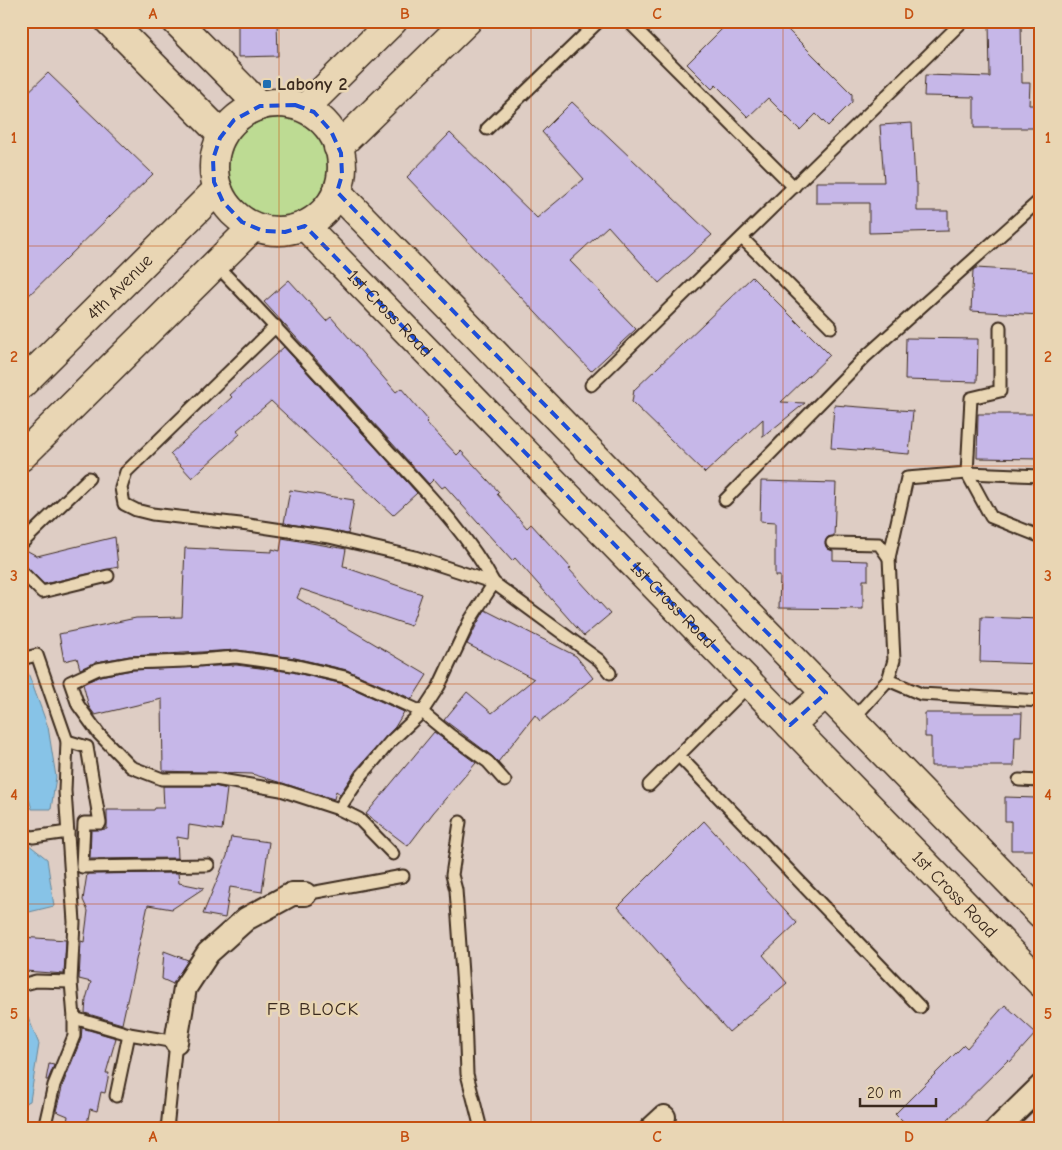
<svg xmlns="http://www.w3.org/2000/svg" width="1062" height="1150" font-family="'Comic Neue',sans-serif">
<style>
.green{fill:#bddb93;stroke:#7c8258}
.water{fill:#87c3e7;stroke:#698697}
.building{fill:#c6b7e8;stroke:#3b2a1e}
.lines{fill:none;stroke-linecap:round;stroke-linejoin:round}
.lane-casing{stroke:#3b2a1e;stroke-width:15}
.street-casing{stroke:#3b2a1e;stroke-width:26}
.secondary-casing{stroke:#3b2a1e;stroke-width:31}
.lane{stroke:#e9d6b4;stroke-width:11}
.street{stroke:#e9d6b4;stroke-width:22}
.secondary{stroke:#e9d6b4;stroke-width:28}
.marked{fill:none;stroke:#1d4ed8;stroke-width:4;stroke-dasharray:10 6;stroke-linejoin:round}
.grid{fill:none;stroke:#c55010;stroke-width:1;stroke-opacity:0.55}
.poi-dot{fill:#1f6fb2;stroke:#e9d6b4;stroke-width:2}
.labels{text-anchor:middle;stroke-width:5;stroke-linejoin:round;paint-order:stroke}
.poi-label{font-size:18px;font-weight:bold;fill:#3b2a1e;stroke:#e9d6b4;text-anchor:start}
.street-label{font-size:18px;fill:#3b2a1e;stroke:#e9d6b4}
.neighbourhood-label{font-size:19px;letter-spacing:1px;fill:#3b2a1e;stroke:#e9d6b4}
.neatline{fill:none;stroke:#c55010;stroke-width:2}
.grid-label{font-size:16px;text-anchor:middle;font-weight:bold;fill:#c55010}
</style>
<rect width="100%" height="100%" fill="#decdc4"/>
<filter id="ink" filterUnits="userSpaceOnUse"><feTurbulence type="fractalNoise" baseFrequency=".02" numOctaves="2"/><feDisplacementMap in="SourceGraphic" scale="10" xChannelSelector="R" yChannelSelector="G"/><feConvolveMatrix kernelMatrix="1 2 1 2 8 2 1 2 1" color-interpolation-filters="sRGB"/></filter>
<g filter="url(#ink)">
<!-- green -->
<circle class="green" cx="278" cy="167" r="49"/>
<!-- water -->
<g class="water">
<path d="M27,670L48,727L56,777L51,809H32L21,773V672Z"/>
<path d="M28,844L47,859L54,906L21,914V846Z"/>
<path d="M21,1011L28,1017L39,1044L30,1101L21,1105Z"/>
</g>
<!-- building -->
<g class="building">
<path d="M238,21H277L278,56L238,57Z"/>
<path d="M730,21H779L852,94V102L828,126L816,114L800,130L768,98L748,117L716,85L712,89L687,64Z"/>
<path d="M989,21H1021L1022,83H1030L1029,105H1041V128H974V97L924,96L925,75L990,77Z"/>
<path d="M48,73L153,174L21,303V99Z"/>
<path d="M572,102L712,235L659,283L608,226L570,261L636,329L591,371L407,177L450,133L537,218L584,179L542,132Z"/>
<path d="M912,123L915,183H917V211H948V231L869,233V203H816V182H884L880,125Z"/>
<path d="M976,268L1041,272V315L971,311L973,270Z"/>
<path d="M752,277L830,355L781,402L805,403L763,437V419L705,473L632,402L634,390Z"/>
<path d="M289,280L326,321L331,317L396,392L401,388L428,420L426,422L457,455L461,451L499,492L497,494L527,528L531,524L571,568L569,569L610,614L584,636L515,558L512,561L445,486L442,488L434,479L429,484L264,302Z"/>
<path d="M906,338L978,339L977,382L905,380Z"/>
<path d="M284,347L417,493L393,515L271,401L237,430L240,434L192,478L170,454L232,397L230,395Z"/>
<path d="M834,405L913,411L909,454L831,448Z"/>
<path d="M978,414H1041V459L977,458Z"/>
<path d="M761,481L836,483L834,536L828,537L825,543L828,549L833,551V560L868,561V580H863V609L779,608L780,576H775V523L760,522Z"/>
<path d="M290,490L354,500L348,534L284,523Z"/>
<path d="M115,537L118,567L44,584L26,566L21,564V551L26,550L37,556Z"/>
<path d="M282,538L346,549L343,566L348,567L347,568L422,594L411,626L301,589L297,598L427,675L412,699L347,670L295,658L237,650L130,656L96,662L80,669L77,658L64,661L59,634L136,618L182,617L185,548L272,552V549L280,551Z"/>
<path d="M485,610L576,656L593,678L540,721L535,715L498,762L492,756L444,720L467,692L492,713L534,679L467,644L477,624Z"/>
<path d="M981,617L1041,619V664L980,662Z"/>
<path d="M236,665L292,672L343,684L404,712L395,727L356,770L340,794L336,791L334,799L252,774L163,771L162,699L95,715L89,707L83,684L100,676L132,670Z"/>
<path d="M925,713H1022L1021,736H1015L1014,766H931V737H925Z"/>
<path d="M434,732L476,763L433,813L408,846L366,814Z"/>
<path d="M163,786H214L227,789L222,830L189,825L188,839L177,837L178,858L90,859L91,830L107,829V810H154L155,808H164Z"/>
<path d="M1005,797L1036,798V807H1041V850H1011V821H1005Z"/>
<path d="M704,821L797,923L763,955L787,983L729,1032L618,907Z"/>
<path d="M231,837L269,842L262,892L230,887L225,918L203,914L227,856Z"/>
<path d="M178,873L179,883L204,888L172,909L148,905L122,1024L85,1013L86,999L91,982L79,979L81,941L84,942L88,911L83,900L87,874Z"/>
<path d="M21,937L66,940L64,974L25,971L26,956L21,955Z"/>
<path d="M164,951L188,960L173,984L162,979Z"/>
<path d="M1005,1005L1036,1033L1010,1062L1008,1060L938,1129H910L895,1114L964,1045L967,1048Z"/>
<path d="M82,1028L116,1038L106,1073H109L105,1093L101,1092L97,1111L90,1109L86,1129H66L68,1116L56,1111L63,1084L81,1039Z"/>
<path d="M49,1064L54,1065L48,1080H46Z"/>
</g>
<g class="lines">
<!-- lane casing -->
<g class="lane-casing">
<g id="lane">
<path d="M628,21L794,187"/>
<path d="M487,129L599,21"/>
<path d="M742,238L831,327"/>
<path d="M215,264C273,323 328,384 383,445C422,488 466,531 494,583L470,620L439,686L422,712L390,742L362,775L339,809"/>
<path d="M276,326L126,472L121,488L124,504L136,510L152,514L249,525L329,537L415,557L494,583L599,660L610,673"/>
<path d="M591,385L963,21"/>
<path d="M967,473L991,517L1039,536"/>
<path d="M967,473L1041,476"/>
<path d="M725,500L865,357L1041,199"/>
<path d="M832,543L879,544L889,558L907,478L967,473L971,398L1000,391V327"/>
<path d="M21,544L89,478"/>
<path d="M889,558L894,660L888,680L921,694L1041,701"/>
<path d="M21,571L42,592L108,576"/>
<path d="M21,659L37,655L67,741L65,791L74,922L71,982L74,1018V1036L54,1085L44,1129"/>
<path d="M852,720L888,680"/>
<path d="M67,741L87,747L100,823H84L82,867L208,865"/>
<path d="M679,756L920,1007"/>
<path d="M1019,780L1041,781"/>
<path d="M649,785L750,684"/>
<path d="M460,822L452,875L456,890L465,1016L467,1074L481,1129"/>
<path d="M21,834L33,837L68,832"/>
<path d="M393,854L359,819L339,809L281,790L215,779H162L131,767L99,734L78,705L70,682L98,669L131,663L185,661L236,657L293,665L345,677L422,712L450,735L488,762L505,781"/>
<path d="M305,894L403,876"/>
<path d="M21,985L36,981L71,982"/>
<path d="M74,1018L129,1034L176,1042L167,1129"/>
<path d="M116,1096L129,1034"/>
<path d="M21,1127L30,1129"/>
</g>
</g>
<!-- street casing -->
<g class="street-casing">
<g id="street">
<path d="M176,1042L185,988L208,953L246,919L292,894H305"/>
<path d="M651,1129L664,1117"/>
<path d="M997,1129L1041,1086"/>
</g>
</g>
<!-- secondary casing -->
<g class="secondary-casing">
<g id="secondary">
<path d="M109,21L222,135"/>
<path d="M176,21L260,106"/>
<circle cx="278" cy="167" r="64"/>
<path d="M305,108L393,21"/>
<path d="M338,147L467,21"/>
<path d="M337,192L1041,914"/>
<path id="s1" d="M305,226L1041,983"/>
<path id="s2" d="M21,385L218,189"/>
<path d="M21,457L253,227"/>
<path d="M790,725L826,693"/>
</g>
</g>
<!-- lane -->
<use href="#lane" class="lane"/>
<!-- street -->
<use href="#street" class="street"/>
<!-- secondary -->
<use href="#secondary" class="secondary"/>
</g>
</g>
<!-- marked area -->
<path class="marked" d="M295,105L314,112L331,131L341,153L342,175L337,192L826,693L790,725L305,226L285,232L263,231L242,222L223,202L214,182L213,159L220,138L234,120L260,106Z"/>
<!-- grid -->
<path class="grid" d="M279,21V1129M531,21V1129M783,21V1129M21,246H1041M21,466H1041M21,684H1041M21,904H1041"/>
<!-- markers -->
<rect class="poi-dot" x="262" y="79" width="10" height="10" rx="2.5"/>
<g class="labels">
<!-- poi labels -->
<g class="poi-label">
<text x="277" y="90">Labony 2</text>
</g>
<!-- street labels -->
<g class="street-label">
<text dy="6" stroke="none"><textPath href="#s2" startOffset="139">4th Avenue</textPath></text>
<text dy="6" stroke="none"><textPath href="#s1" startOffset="122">1st Cross Road</textPath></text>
<text dy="6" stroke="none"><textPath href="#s1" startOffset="528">1st Cross Road</textPath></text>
<text dy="6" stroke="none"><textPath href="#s1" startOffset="932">1st Cross Road</textPath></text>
</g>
<!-- neighbourhood labels -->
<g class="neighbourhood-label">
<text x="313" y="1015">FB BLOCK</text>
</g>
</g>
<!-- margin -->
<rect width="1062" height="1150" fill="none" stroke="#e9d6b4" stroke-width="55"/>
<!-- scale -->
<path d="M860 1098v8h76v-8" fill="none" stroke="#3b2a1e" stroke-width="2.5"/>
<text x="867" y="1098" font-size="15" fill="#3b2a1e" stroke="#e9d6b4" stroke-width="4" paint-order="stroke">20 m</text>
<rect x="28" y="28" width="1006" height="1094" class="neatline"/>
<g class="grid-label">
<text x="153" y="19">A</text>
<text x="405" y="19">B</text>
<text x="657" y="19">C</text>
<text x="909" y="19">D</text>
<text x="14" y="143">1</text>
<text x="1048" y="143">1</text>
<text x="14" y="362">2</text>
<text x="1048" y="362">2</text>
<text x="14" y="581">3</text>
<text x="1048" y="581">3</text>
<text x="14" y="800">4</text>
<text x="1048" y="800">4</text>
<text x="14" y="1019">5</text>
<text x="1048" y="1019">5</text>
<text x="153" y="1142">A</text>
<text x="405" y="1142">B</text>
<text x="657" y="1142">C</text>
<text x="909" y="1142">D</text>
</g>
</svg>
